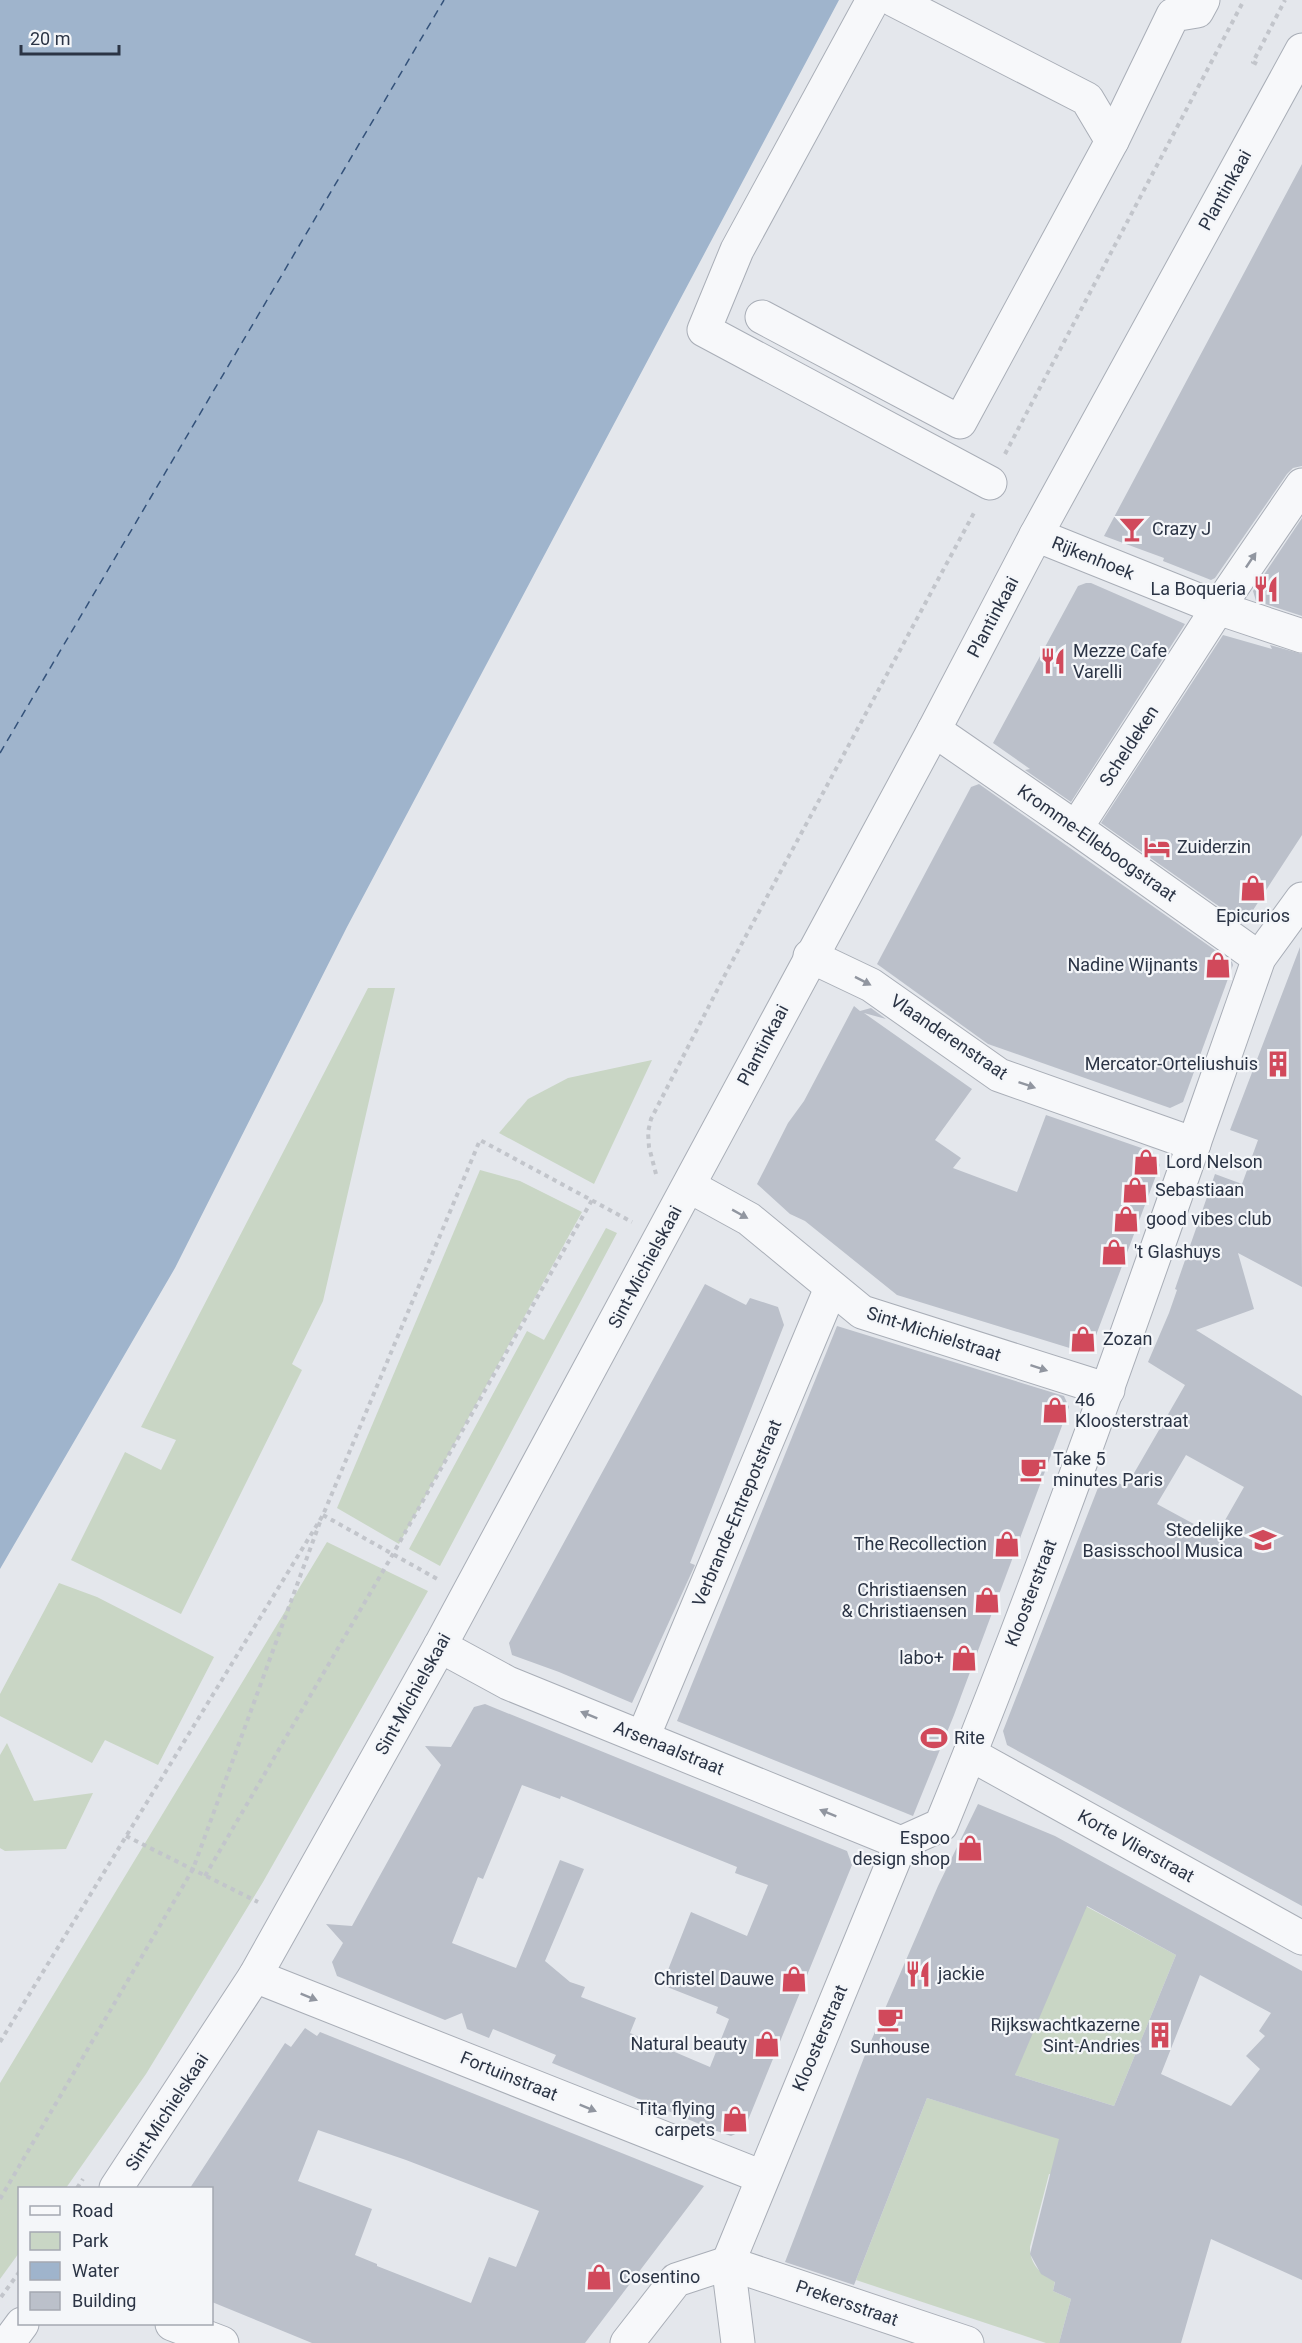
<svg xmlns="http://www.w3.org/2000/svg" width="1302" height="2343" font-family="Roboto,sans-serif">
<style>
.green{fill:#c9d6c5}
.water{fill:#9fb4cc}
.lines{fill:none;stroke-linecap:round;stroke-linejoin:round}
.ferry{stroke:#34527a;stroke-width:1.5;stroke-dasharray:8 6;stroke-linecap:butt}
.building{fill:#bbc0ca;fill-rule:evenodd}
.minor-casing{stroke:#a9aeb7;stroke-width:35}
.path{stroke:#c2c5cb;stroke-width:4;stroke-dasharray:4.5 4.5;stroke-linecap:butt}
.minor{stroke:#f7f8fa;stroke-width:33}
.oneway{fill:#9196a0}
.labels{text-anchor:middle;stroke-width:4.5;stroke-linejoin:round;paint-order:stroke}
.street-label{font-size:18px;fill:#2b3445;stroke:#f4f6f9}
.poi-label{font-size:18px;fill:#2b3445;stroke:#f4f6f9;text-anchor:start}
</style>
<rect width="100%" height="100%" fill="#e4e7ec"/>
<!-- green -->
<g class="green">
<path d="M368,988H395L323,1301L292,1364L302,1370L181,1614L71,1560L125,1452L161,1470L176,1440L141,1427Z"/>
<path d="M652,1060L594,1184L499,1133L528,1099L568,1078Z"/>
<path d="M480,1170L520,1181L582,1212L399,1544L337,1508Z"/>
<path d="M606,1228L617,1233L440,1566L409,1549L527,1331L544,1340Z"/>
<path d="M327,1542L428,1591L263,1882L146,2074L66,2188H20L19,2253L0,2279V2083Z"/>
<path d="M59,1583L97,1597L214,1657L158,1765L105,1740L92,1763L0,1716V1694Z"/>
<path d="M7,1743L34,1801L93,1793L66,1849L5,1851L0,1848V1755Z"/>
<path d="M1067,1896L1176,1955L1114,2106L1015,2075Z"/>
<path d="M927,2098L1065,2140L1055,2175L1049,2174L1030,2247C1030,2265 1040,2273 1055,2281L1053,2291L1071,2299L1059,2343H1046L856,2280Z"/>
</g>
<!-- water -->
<path class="water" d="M0,0H839L347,927L175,1268L0,1569Z"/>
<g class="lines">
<!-- ferry -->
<path class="ferry" d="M0,753L444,0"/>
</g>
<!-- building -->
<g class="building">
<path d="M1302,164V466L1293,468L1287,474L1215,578L1211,580L1163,561L1164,558L1104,536Z"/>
<path d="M1302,518V616L1256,601L1253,591Z"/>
<path d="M1086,583H1091L1185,624L1071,802L1025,770L1030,769L993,743L1078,586Z"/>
<path d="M1223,635L1272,649L1270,645L1302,654V835L1244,924L1101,823Z"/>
<path d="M979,784L1232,962L1233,965L1183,1102L1170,1108L988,1044L877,964L971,787Z"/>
<path d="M1300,947L1302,1287L1238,1253L1254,1309L1196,1330L1302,1396V1906L1007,1745L1003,1731L1103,1475L1126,1487L1185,1385L1148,1362L1169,1313L1177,1290L1175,1289L1215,1174L1242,1184L1258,1140L1230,1130ZM1186,1455L1244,1487L1216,1536L1157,1504Z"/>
<path d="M854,1006L860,1011L871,1008L886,1019L864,1013L972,1089L935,1140L961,1158L953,1168L1017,1192L1046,1115L1153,1152L1160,1165L1089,1354L897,1295L805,1221L790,1214L757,1184L788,1123L804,1101Z"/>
<path d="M705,1284L746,1305L750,1298L778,1307L784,1325L690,1563L695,1565L632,1703L559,1672L512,1655L509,1643Z"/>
<path d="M837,1326L1064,1396L1069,1407L954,1715L913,1816L677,1721Z"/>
<path d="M485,1704L847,1851L852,1865L744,2130L731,2136L714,2130L552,2063L556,2055L493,2029L489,2038L467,2029L462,2013L445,2020L337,1976L332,1962L343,1943L326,1924L352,1926L441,1765L425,1746L451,1747L474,1707ZM522,1785L560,1799L561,1796L737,1867L735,1873L768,1885L747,1936L691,1912L662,1985L718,2007L716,2013L729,2019L710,2067L630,2033L636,2018L581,1997L585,1987L570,1982L545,1961L584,1869L560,1860L516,1968L452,1943L478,1877L483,1879Z"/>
<path d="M978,1804L1055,1836L1302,1971V2280L1211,2239L1181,2343H1059L1071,2299L1053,2291L1055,2282L1041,2274L1030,2254L1059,2139L927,2098L854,2285L785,2262L865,2055L938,1886ZM1087,1906L1176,1955L1114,2106L1015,2075ZM1200,1975L1271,2013L1259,2031L1265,2036L1246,2056L1260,2069L1231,2106L1161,2074Z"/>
<path d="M305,2028L317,2036L320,2032L704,2186L585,2343H312L212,2302V2188H190L285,2043L291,2047ZM318,2130L406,2160L539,2211L516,2267L489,2257L471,2303L377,2266V2264L355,2255L372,2209L298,2181Z"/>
</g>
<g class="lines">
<!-- minor casing -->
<g class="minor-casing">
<g id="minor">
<path d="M873,0L737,250L704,330L990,483"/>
<path d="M894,0L1087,99L1112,141"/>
<path d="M762,317L960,422L1112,141L1173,15L1197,11L1203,0"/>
<path d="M1036,535L1218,608L1302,636"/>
<path d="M934,730L1076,828L1259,958"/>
<path d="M1076,828L1218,608L1302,485"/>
<path d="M810,956L871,985L999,1075L1194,1144"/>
<path d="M689,1186L749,1219L862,1312L1108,1390"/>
<path d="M440,1646L508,1683L901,1843"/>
<path d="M643,1737L831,1288"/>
<path d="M970,1754L1302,1938"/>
<path d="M255,1976L762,2177"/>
<path d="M116,2188L255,1976L440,1646L934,730L1036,535L1302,50"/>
<path d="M172,2324L222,2343"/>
<path d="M8,2343L22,2324"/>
<path d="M627,2343L676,2280L728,2263L967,2343"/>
<path d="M738,2343L728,2263L901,1843L941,1825C1058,1540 1157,1248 1259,958L1302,899"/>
</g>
</g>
<!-- path -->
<g class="path">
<path d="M1257,64L1253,62L1285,0"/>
<path d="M1005,454L1244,0"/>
<path d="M656,1174L649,1147L648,1132L651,1119L727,971L975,511"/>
<path d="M323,1515L439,1580"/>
<path d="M126,1836L258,1902"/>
<path d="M205,1876L393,1554L592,1200"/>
<path d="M0,2042L323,1515L480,1140L632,1222"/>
<path d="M77,2188L83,2179"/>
<path d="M0,2199L193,1869L320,1522"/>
<path d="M1,2297L20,2271"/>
</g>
<!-- minor -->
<use href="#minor" class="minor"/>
</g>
<!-- one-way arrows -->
<defs><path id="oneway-solid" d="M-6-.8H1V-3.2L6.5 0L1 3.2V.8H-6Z" transform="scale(1.5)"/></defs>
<g class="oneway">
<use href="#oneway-solid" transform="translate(1251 560) rotate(-56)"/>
<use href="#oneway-solid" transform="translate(863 981) rotate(27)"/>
<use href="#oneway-solid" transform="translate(1027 1085) rotate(19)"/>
<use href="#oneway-solid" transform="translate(740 1214) rotate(29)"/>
<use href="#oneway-solid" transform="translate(1039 1368) rotate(18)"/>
<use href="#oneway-solid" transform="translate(589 1715) rotate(-158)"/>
<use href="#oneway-solid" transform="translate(828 1813) rotate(-158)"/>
<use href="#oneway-solid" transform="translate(309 1997) rotate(22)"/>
<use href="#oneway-solid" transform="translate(588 2108) rotate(22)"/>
</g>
<!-- icons -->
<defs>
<g id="bar-bare" transform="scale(2.07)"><path d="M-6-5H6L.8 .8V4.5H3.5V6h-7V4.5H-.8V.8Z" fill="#d1495b" stroke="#f4f6f9" stroke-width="2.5" paint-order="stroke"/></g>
<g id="restaurant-bare" transform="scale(2.07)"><path d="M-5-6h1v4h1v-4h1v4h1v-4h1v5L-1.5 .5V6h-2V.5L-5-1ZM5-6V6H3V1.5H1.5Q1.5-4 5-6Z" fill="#d1495b" stroke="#f4f6f9" stroke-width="2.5" paint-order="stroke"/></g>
<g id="hotel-bare" transform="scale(2.07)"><path d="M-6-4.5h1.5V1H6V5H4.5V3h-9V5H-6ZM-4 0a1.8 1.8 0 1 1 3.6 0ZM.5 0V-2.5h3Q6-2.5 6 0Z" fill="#d1495b" stroke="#f4f6f9" stroke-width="2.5" paint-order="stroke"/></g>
<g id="shop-bare" transform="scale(2.07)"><path d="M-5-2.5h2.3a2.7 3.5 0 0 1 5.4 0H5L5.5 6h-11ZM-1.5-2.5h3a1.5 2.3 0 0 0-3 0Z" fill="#d1495b" stroke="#f4f6f9" stroke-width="2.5" paint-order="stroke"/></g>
<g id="building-bare" transform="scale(2.07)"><path d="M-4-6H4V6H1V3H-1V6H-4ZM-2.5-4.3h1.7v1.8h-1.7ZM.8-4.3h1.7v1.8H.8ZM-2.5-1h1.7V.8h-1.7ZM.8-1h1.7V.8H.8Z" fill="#d1495b" stroke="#f4f6f9" stroke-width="2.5" paint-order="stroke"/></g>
<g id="cafe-bare" transform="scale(2.07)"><path d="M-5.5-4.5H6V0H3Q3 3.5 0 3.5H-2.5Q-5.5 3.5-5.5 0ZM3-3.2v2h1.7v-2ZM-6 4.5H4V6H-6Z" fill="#d1495b" stroke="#f4f6f9" stroke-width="2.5" paint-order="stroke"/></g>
<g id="school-bare" transform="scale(2.07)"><path d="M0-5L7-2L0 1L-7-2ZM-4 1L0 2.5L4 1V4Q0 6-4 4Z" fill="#d1495b" stroke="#f4f6f9" stroke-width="2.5" paint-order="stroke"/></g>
<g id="stadium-bare" transform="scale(2.07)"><path d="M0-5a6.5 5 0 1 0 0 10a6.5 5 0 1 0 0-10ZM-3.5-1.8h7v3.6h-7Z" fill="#d1495b" stroke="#f4f6f9" stroke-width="2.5" paint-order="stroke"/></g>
</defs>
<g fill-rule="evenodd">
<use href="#bar-bare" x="1132" y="529"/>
<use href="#restaurant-bare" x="1266" y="589"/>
<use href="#restaurant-bare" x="1053" y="661"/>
<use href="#hotel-bare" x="1157" y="847"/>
<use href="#shop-bare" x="1253" y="888"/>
<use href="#shop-bare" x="1218" y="965"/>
<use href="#building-bare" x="1278" y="1064"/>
<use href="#shop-bare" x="1146" y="1162"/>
<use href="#shop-bare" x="1135" y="1190"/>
<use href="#shop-bare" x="1126" y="1219"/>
<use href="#shop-bare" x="1114" y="1252"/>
<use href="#shop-bare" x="1083" y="1339"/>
<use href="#shop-bare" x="1055" y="1410"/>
<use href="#cafe-bare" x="1033" y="1469"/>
<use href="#school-bare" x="1263" y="1540"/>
<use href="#shop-bare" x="1007" y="1544"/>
<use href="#shop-bare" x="987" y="1600"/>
<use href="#shop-bare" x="964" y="1658"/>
<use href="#stadium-bare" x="934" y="1738"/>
<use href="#shop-bare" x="970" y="1848"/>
<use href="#restaurant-bare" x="918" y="1974"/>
<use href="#shop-bare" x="794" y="1979"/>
<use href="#cafe-bare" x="890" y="2019"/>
<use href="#building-bare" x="1160" y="2035"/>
<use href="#shop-bare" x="767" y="2044"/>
<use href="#shop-bare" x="735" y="2119"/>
<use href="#shop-bare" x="599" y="2277"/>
</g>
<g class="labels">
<!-- street labels -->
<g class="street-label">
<text transform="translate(1225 190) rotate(-61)" y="6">Plantinkaai</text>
<text transform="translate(1093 558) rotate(22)" y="6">Rijkenhoek</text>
<text transform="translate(993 617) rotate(-62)" y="6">Plantinkaai</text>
<text transform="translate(1129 746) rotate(-57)" y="6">Scheldeken</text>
<text transform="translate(1097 843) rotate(35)" y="6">Kromme-Elleboogstraat</text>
<text transform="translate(949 1037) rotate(34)" y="6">Vlaanderenstraat</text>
<text transform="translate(763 1045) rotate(-62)" y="6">Plantinkaai</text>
<text transform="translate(645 1267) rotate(-62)" y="6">Sint-Michielskaai</text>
<text transform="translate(934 1334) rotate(18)" y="6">Sint-Michielstraat</text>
<text transform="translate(737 1513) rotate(-67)" y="6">Verbrande-Entrepotstraat</text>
<text transform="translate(1031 1593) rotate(-69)" y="6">Kloosterstraat</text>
<text transform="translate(413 1694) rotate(-61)" y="6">Sint-Michielskaai</text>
<text transform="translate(669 1748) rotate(22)" y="6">Arsenaalstraat</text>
<text transform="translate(1136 1846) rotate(29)" y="6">Korte Vlierstraat</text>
<text transform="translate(820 2038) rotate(-67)" y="6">Kloosterstraat</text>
<text transform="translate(509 2076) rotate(22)" y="6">Fortuinstraat</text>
<text transform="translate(167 2112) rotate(-57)" y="6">Sint-Michielskaai</text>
<text transform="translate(847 2303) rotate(19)" y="6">Prekersstraat</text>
</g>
<!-- poi labels -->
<g class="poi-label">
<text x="1152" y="535">Crazy J</text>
<text x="1246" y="595" text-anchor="end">La Boqueria</text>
<text x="1073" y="657">Mezze Cafe<tspan x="1073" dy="21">Varelli</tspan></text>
<text x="1177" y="853">Zuiderzin</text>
<text x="1253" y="922" text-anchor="middle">Epicurios</text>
<text x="1198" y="971" text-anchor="end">Nadine Wijnants</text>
<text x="1258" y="1070" text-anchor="end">Mercator-Orteliushuis</text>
<text x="1166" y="1168">Lord Nelson</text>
<text x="1155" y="1196">Sebastiaan</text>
<text x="1146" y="1225">good vibes club</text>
<text x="1134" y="1258">'t Glashuys</text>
<text x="1103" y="1345">Zozan</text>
<text x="1075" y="1406">46<tspan x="1075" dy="21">Kloosterstraat</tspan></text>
<text x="1053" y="1465">Take 5<tspan x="1053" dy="21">minutes Paris</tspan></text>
<text x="1243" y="1536" text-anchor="end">Stedelijke<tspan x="1243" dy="21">Basisschool Musica</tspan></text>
<text x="987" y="1550" text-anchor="end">The Recollection</text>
<text x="967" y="1596" text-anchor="end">Christiaensen<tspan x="967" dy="21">&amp; Christiaensen</tspan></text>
<text x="944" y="1664" text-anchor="end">labo+</text>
<text x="954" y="1744">Rite</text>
<text x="950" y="1844" text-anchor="end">Espoo<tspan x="950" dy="21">design shop</tspan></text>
<text x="938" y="1980">jackie</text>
<text x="774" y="1985" text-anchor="end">Christel Dauwe</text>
<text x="1140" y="2031" text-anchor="end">Rijkswachtkazerne<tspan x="1140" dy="21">Sint-Andries</tspan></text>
<text x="747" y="2050" text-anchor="end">Natural beauty</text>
<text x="890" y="2053" text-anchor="middle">Sunhouse</text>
<text x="715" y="2115" text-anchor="end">Tita flying<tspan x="715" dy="21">carpets</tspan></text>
<text x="619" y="2283">Cosentino</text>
</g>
</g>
<!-- legend -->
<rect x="18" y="2187" width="195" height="138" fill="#f4f6f9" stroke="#a4a8b1" stroke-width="1.5"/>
<rect x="30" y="2206" width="30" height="9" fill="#f7f8fa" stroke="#a4a8b1" stroke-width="1.5"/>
<text x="72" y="2217" font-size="18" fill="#2b3445">Road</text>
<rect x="30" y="2232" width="30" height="18" fill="#c9d6c5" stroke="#a4a8b1" stroke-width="1.5"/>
<text x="72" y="2247" font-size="18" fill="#2b3445">Park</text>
<rect x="30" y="2262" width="30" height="18" fill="#9fb4cc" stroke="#a4a8b1" stroke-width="1.5"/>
<text x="72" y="2277" font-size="18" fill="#2b3445">Water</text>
<rect x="30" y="2292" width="30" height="18" fill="#bbc0ca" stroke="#a4a8b1" stroke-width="1.5"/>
<text x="72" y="2307" font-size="18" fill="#2b3445">Building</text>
<!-- scale -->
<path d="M21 45v9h98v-9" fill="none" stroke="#2b3445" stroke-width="3"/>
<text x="30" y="45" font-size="18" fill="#2b3445" stroke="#f4f6f9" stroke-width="4.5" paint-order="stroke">20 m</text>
</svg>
